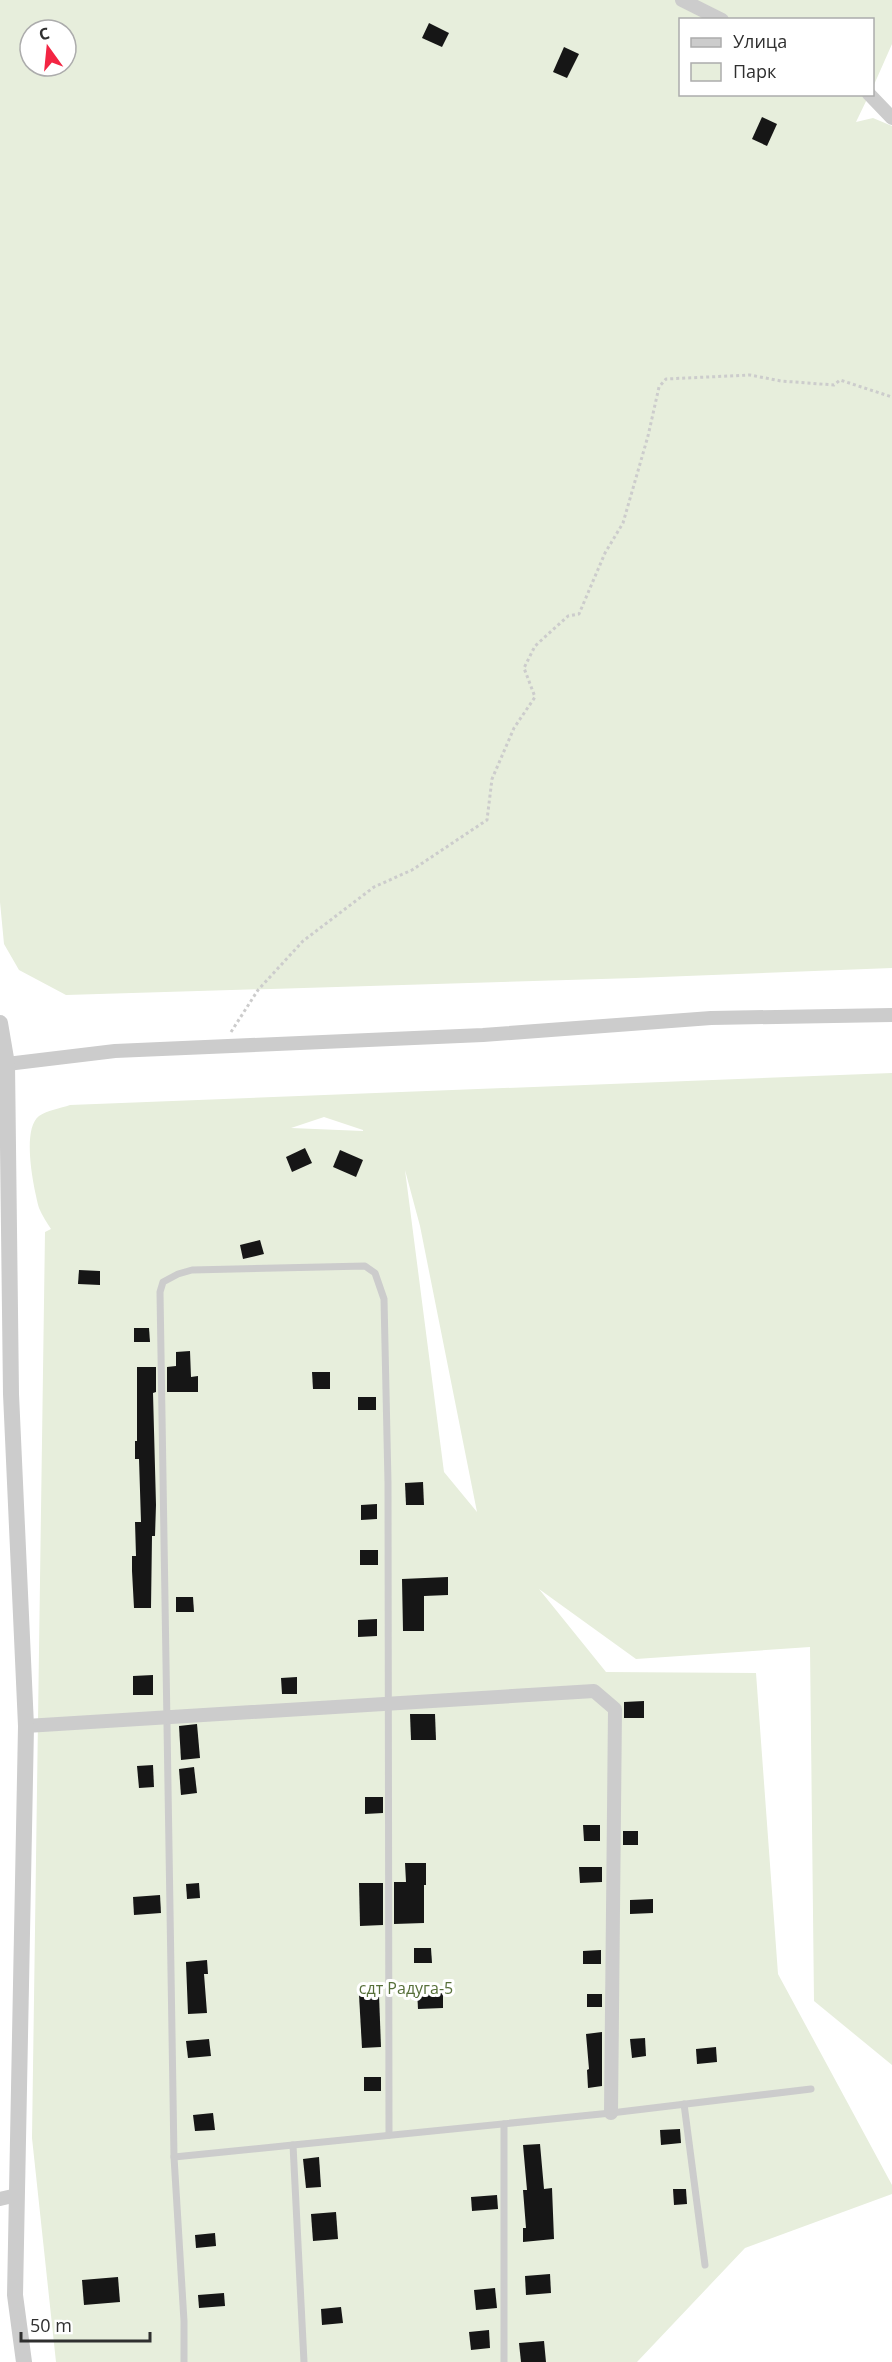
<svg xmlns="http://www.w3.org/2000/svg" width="892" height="2362" font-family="'Open Sans',sans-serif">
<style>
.green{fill:#e7eedc;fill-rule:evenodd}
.building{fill:#161616}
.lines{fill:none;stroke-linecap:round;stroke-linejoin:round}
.path{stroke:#ccc;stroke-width:3;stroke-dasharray:3 3;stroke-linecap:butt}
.service{stroke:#ccc;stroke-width:7}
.minor{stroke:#ccc;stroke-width:14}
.tertiary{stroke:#ccc;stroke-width:16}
.labels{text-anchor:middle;stroke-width:6;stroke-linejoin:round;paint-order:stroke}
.park-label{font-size:16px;fill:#566f39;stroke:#fff}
</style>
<rect width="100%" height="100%" fill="#fff"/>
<!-- green -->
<g class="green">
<path d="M0,0H892V44L873,87L872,20H680V94L869,95L856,122L873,118L892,126V968L635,978L66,995L19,970L4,944L0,902ZM30,30H66V66H30Z"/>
<path d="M892,1073V2065L814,2001L810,1647L636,1659L539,1589L606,1672L756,1673L778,1974L892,2185V2194L745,2248L637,2362H56L32,2138L45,1232L51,1229C47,1223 42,1215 39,1208C34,1189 21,1130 39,1116C46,1111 61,1108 70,1105ZM324,1117L363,1130V1131L291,1128ZM405,1170L420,1226L477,1512L444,1472Z"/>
</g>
<!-- building -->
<g class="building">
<path d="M429,23L449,33L442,47L422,38Z"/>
<path d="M564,47L579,54L567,78L553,72Z"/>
<path d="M762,117L777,124L767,146L752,139Z"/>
<path d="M305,1148L312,1163L292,1172L286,1157Z"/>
<path d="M340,1150L363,1160L356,1177L333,1167Z"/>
<path d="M260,1240L264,1254L243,1259L240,1245Z"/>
<path d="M79,1270L100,1271V1285L78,1284Z"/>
<path d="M134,1328H149L150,1342H134Z"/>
<path d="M190,1351L191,1377L198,1376V1392H167V1367L176,1366V1352Z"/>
<path d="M137,1367H156V1392L153,1393L156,1505L155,1536H152L151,1608H134L132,1571V1556H136L135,1522H141L139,1459H135V1441H137Z"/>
<path d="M312,1372H330V1389H313Z"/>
<rect x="358" y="1397" width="18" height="13"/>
<path d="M423,1482L424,1505H406L405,1483Z"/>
<path d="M377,1504V1519L361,1520V1505Z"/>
<rect x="360" y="1550" width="18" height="15"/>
<path d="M448,1577V1595L424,1596V1631H403L402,1579Z"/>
<path d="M176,1597H193L194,1612H176Z"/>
<path d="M377,1619V1636L358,1637V1620Z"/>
<path d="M153,1675V1695H133V1676Z"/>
<path d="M297,1677V1694H282L281,1678Z"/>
<path d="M644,1701V1718H624V1702Z"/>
<path d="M410,1714H435L436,1740H411Z"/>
<path d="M197,1724L200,1758L181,1760L179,1726Z"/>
<path d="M153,1765L154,1787L139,1788L137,1766Z"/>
<path d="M194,1767L197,1793L181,1795L179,1769Z"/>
<path d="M365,1797H383V1813L365,1814Z"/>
<path d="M583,1825H600V1841H584Z"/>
<rect x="623" y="1831" width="15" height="14"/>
<path d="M405,1863H426V1885H424V1923L394,1924V1882H406Z"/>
<path d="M579,1867H602V1882L580,1883Z"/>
<path d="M199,1883L200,1898L187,1899L186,1884Z"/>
<path d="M359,1883H383V1925L360,1926Z"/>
<path d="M160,1895L161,1913L134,1915L133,1897Z"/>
<path d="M653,1899V1913L630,1914V1900Z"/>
<path d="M414,1948H431L432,1963H414Z"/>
<path d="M601,1950V1964H583V1951Z"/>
<path d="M207,1960L208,1974H204L207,2013L188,2014L186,1962Z"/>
<path d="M443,1989V2008L418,2009L417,1990Z"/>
<rect x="587" y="1994" width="15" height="13"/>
<path d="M359,1995H379L381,2047L362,2048Z"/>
<path d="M602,2032V2086L588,2088L587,2070L589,2069L586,2034Z"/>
<path d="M645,2038L646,2056L632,2058L630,2039Z"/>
<path d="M209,2039L211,2056L188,2058L186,2041Z"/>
<path d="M716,2047L717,2062L697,2064L696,2049Z"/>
<rect x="364" y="2077" width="17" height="14"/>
<path d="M213,2113L215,2130L195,2131L193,2115Z"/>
<path d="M680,2129L681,2143L661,2145L660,2130Z"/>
<path d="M540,2144L544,2189L552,2188L554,2239L523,2242V2228H526L523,2190H527L523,2145Z"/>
<path d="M319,2157L321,2187L306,2188L303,2159Z"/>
<path d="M673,2189H686L687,2204L674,2205Z"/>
<path d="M497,2195L498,2209L472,2211L471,2197Z"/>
<path d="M336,2212L338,2239L313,2241L311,2214Z"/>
<path d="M215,2233L216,2246L196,2248L195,2235Z"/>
<path d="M550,2274L551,2293L526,2295L525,2276Z"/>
<path d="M118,2277L120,2302L84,2305L82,2280Z"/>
<path d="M495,2288L497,2308L476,2310L474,2290Z"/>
<path d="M224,2293L225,2306L199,2308L198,2295Z"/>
<path d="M341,2307L343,2323L322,2325L321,2309Z"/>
<path d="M489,2330L490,2348L471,2350L469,2332Z"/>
<path d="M544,2341L546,2362H521L519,2343Z"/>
</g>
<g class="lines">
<!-- path -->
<path class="path" d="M231,1032L258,990L303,941L374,887L412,870L487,820L492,779L514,728L535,697L524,668L535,646L568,616L579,614L605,553L623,523L648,436L659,387L666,379L750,375L781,381L834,385L840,380L892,397"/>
<!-- service -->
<g class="service">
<path d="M684,2104L705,2265"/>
<path d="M504,2124V2362"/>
<path d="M174,2157L293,2145"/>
<path d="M184,2362V2321L174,2157L160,1292L163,1282L178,1274L192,1270L365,1266L375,1273L384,1299L388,1483L389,2135"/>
<path d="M304,2362L293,2145L611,2113L811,2089"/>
</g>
<!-- minor -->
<g class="minor">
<path d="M682,0L722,20"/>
<path d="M869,94L892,118"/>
<path d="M7,1064L115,1051L483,1035L711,1018L892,1015"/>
<path d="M26,1726L594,1691L615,1709L611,2113"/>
<path d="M0,2199L17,2195"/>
</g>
<!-- tertiary -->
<path class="tertiary" d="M0,1023L7,1064L11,1394L26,1726L15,2295L24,2362"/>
</g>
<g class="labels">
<!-- park labels -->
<g class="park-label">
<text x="406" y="1994">сдт Радуга-5</text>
</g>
</g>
<!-- legend -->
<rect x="679" y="18" width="195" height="78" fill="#ffffff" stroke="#acacac" stroke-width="1.5"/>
<rect x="691" y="38" width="30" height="9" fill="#cccccc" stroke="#acacac" stroke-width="1.5"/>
<text x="733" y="48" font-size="18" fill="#2f2f2f">Улица</text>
<rect x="691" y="63" width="30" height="18" fill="#e7eedc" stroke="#acacac" stroke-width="1.5"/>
<text x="733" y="78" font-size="18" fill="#2f2f2f">Парк</text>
<!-- north arrow -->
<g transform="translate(48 48) rotate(345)"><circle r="28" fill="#ffffff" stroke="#acacac" stroke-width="1.5"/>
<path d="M0-4.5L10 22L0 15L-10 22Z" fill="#f32543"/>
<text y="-9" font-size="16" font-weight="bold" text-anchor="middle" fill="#2f2f2f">С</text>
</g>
<!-- scale -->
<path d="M21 2332v9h129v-9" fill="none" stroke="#2f2f2f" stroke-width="3"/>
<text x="30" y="2332" font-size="18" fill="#2f2f2f" stroke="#ffffff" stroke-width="4.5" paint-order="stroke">50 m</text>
</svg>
